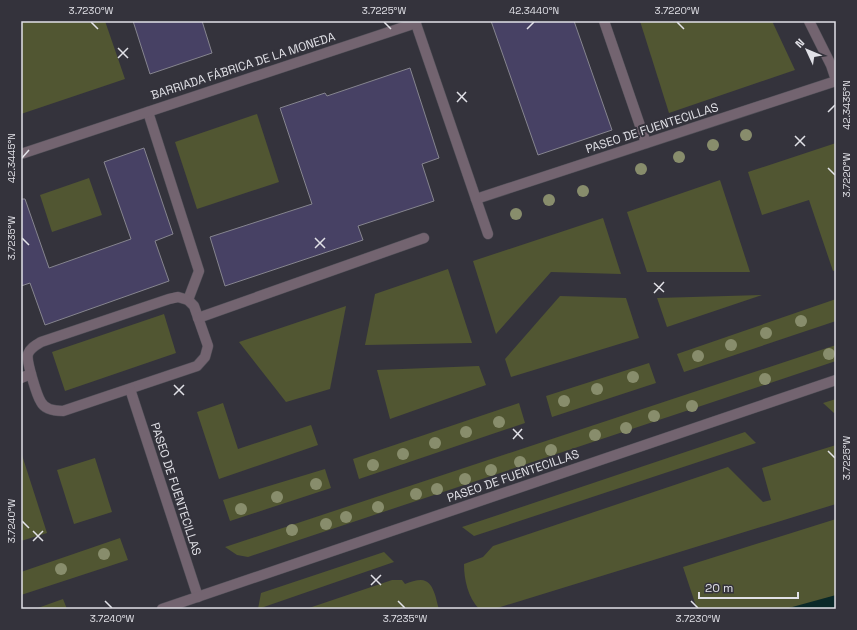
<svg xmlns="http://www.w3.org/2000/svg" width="857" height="630" font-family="'Space Grotesk',sans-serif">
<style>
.green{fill:#515632}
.water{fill:#0a2828}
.building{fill:#474164;stroke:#86858f}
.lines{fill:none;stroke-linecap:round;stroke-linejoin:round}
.lane-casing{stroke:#504f57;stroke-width:11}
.street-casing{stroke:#504f57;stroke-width:11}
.lane{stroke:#736470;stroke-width:10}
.street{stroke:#736470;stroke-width:10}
.tree{fill:#888d6c}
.ticks{fill:none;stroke:#e1e1e7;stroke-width:1.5}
.labels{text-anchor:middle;stroke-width:4;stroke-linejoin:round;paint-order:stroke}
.street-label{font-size:12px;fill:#e1e1e7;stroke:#34333c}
.neatline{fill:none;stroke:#e1e1e7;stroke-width:1.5}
.ticks-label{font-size:10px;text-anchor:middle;fill:#e1e1e7}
</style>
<rect width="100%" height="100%" fill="#34333c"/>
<!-- green -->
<g class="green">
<path d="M21,21H105L125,79L21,114Z"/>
<path d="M640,21H772L795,70L669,113Z"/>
<path d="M257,114L279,182L197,209L175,142Z"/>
<path d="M836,143V270L833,271L809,200L762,215L748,172Z"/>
<path d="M89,178L102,215L52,232L40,195Z"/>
<path d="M720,180L750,272H647L627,212Z"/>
<path d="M603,218L621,274L551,272L496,334L473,261Z"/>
<path d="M448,269L472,343L365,345L375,294Z"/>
<path d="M762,295L667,327L657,298Z"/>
<path d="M560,296L626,298L639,338L511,377L505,359Z"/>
<path d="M836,299V321L684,372L677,354Z"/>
<path d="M346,306L330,389L286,402L239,342Z"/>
<path d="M164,314L176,353L65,391L52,352Z"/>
<path d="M836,345V361L248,557L237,555L225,547Z"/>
<path d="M649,363L656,383L552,417L546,396Z"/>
<path d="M479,366L486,385L390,419L377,370Z"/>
<path d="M836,399V412L834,413L823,403Z"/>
<path d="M223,403L238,449L311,425L318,445L219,479L197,412Z"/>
<path d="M519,403L525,423L359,479L353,459Z"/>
<path d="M745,432L756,443L474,536L462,527Z"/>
<path d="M836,445V504L494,609H479C468,597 464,580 464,564L483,557L493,546L728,467L763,502L771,500L762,468Z"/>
<path d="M21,452L47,533L21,541Z"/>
<path d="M95,458L112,512L74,524L57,470Z"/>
<path d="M325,469L331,488L230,521L223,500Z"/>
<path d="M836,519V609H697L683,567Z"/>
<path d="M120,538L128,560L21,595V572Z"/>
<path d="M384,552L394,562L258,609L261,593Z"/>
<path d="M392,580H402L405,584C410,582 416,580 421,580C434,580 436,600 439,609H306Z"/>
<path d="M63,599L67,609H35Z"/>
</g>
<!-- water -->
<path class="water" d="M836,595V609H785Z"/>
<!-- building -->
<g class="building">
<path d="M133,21H202L212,53L150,74Z"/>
<path d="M491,21H574L612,130L538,155Z"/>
<path d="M410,68L439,158L422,164L434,201L358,226L363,240L225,286L210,237L312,204L280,108L325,93L327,96Z"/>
<path d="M144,148L173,234L155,241L169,281L45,325L30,283L21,286V199H25L49,268L131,239L104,162Z"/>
</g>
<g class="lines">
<!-- lane casing -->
<g class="lane-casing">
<g id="lane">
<path d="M604,21L646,143"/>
<path d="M809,21L831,65L836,80"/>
<path d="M476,199L836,81"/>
</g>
</g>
<!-- street casing -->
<g class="street-casing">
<g id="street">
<path d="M415,21L488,234"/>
<path d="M148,112L199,271L188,300"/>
<path d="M21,154L416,23"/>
<path d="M178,297L188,300L194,306L208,346L205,357L197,366L63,411C55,411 45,410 41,402C37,396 26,361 28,354C30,348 36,345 41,342L169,299Z"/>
<path d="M198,318L424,238"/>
<path d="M21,378L31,374"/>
<path d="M130,389L198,597"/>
<path d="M162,609L836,380"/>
</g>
</g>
<!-- lane -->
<use href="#lane" class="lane"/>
<!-- street -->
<use href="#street" class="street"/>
</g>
<!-- trees -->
<g class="tree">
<circle cx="746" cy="135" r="6"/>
<circle cx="713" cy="145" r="6"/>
<circle cx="679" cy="157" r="6"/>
<circle cx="641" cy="169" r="6"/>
<circle cx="583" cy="191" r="6"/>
<circle cx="549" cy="200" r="6"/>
<circle cx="516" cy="214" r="6"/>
<circle cx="801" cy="321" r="6"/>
<circle cx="766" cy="333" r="6"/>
<circle cx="731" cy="345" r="6"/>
<circle cx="829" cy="354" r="6"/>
<circle cx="698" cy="356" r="6"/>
<circle cx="633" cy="377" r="6"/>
<circle cx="765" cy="379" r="6"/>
<circle cx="597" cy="389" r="6"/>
<circle cx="564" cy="401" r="6"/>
<circle cx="692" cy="406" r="6"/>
<circle cx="654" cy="416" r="6"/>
<circle cx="499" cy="422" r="6"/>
<circle cx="626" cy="428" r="6"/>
<circle cx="466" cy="432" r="6"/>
<circle cx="595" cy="435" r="6"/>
<circle cx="435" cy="443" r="6"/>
<circle cx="551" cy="450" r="6"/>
<circle cx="403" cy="454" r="6"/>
<circle cx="520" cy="462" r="6"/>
<circle cx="373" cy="465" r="6"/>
<circle cx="491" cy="470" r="6"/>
<circle cx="465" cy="479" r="6"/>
<circle cx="316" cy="484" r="6"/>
<circle cx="437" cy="489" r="6"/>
<circle cx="416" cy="494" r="6"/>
<circle cx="277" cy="497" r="6"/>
<circle cx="378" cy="507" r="6"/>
<circle cx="241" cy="509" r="6"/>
<circle cx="346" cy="517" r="6"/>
<circle cx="326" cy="524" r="6"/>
<circle cx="292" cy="530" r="6"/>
<circle cx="104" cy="554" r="6"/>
<circle cx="61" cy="569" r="6"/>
</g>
<!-- ticks -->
<path class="ticks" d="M91,22L98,29M384,22L391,29M677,22L684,29M527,29L534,22M118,48L128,58M118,58L128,48M457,92L467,102M457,102L466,92M828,112L835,105M795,136L805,146M795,146L805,136M22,158L29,150M828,168L835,175M22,238L29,245M315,238L325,248M315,248L325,238M654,283L664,292M654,293L664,282M174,385L184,395M174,395L184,385M513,429L523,439M513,439L522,429M828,451L835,458M22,521L29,528M33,531L43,541M33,541L43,531M371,575L381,585M371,585L381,575M105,601L112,608M398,601L405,608M691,601L698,608"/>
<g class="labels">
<!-- street labels -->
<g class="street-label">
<text transform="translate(243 66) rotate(-18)" y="4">BARRIADA FÁBRICA DE LA MONEDA</text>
<text transform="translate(652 128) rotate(-18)" y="4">PASEO DE FUENTECILLAS</text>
<text transform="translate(513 476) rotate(-19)" y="4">PASEO DE FUENTECILLAS</text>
<text transform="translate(176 489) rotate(72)" y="4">PASEO DE FUENTECILLAS</text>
</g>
</g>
<!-- border -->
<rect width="857" height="630" fill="none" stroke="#34333c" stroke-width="44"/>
<!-- north arrow -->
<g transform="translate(807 50) rotate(314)" stroke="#34333c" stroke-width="3" paint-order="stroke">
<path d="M0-3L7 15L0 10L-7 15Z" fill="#e1e1e7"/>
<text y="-6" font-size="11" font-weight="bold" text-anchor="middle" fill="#e1e1e7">N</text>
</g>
<!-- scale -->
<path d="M699 592v6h99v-6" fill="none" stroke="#e1e1e7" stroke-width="2"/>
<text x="705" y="592" font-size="12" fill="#e1e1e7" stroke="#34333c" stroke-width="3" paint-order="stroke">20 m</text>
<rect x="22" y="22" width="813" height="586" class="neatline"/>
<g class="ticks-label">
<text x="91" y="14">3.7230°W</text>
<text x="384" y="14">3.7225°W</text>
<text x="534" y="14">42.3440°N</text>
<text x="677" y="14">3.7220°W</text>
<text transform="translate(846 105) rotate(-90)" y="4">42.3435°N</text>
<text transform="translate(11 158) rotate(-90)" y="4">42.3445°N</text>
<text transform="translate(846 175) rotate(-90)" y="4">3.7220°W</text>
<text transform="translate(11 238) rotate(-90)" y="4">3.7235°W</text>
<text transform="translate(846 458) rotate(-90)" y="4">3.7225°W</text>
<text transform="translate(11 521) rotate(-90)" y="4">3.7240°W</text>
<text x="112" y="622">3.7240°W</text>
<text x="405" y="622">3.7235°W</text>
<text x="698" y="622">3.7230°W</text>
</g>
</svg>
